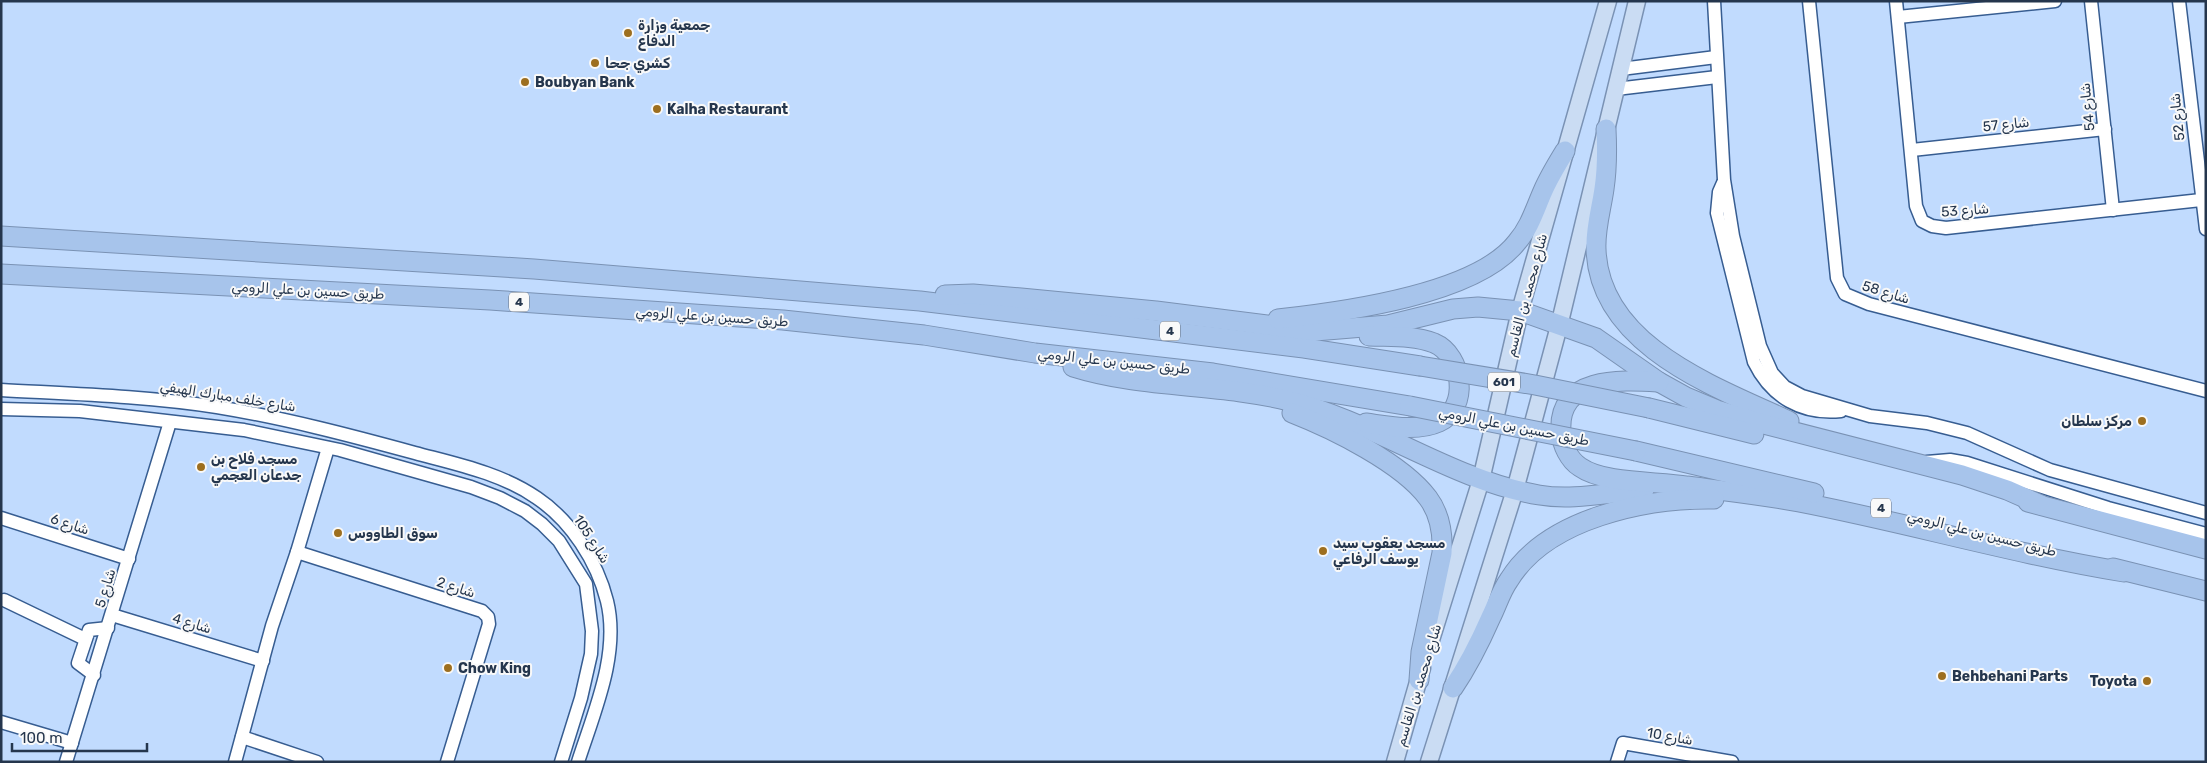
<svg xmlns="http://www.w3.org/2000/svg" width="2207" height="763" font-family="Rubik,Cairo,sans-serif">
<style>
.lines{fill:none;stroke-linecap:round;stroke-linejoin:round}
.minor-casing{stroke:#375d91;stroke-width:15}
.major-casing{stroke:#7a92b4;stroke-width:19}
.highway-casing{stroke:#7a92b4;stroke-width:21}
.minor{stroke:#fff;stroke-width:12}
.major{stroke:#cadcf3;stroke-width:16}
.highway{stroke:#a7c4eb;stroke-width:19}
.highway-bridge-casing{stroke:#7a92b4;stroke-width:21;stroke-linecap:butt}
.highway-bridge{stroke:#a7c4eb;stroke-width:19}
.poi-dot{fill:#9d6f20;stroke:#f9f9f9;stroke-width:2}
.labels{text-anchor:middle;stroke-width:4;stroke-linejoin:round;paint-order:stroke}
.shield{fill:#f9f9f9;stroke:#657081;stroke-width:1}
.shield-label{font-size:12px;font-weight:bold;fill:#25364d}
.poi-label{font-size:14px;font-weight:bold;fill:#25364d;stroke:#f9f9f9;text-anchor:start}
.street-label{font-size:14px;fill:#25364d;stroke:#f9f9f9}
</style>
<rect width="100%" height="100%" fill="#c1dbfe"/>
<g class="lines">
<!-- minor casing -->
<g class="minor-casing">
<g id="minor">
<path d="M1714,1L1724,180L1733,236L1760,346L1772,373L1785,387L1802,396L1870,416L1927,423L1967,433L2050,470L2206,513"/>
<path d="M1809,1L1837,278L1845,294L1869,304L2206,391"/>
<path d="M1896,1L1916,206L1922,221L1932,226L1946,228L2201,200"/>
<path d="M2091,1L2113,210"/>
<path d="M2179,1L2206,229"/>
<path d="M1898,17L2055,1"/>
<path d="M1621,69L1716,57"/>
<path d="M1616,89L1717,77"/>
<path d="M1912,150L2105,129"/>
<path d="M1723,183L1719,192L1717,213L1754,362C1771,397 1802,415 1841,411"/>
<path d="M1,390C73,394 145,396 217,407C284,418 349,435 415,453C456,464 501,473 537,498C571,521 597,561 607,601C620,654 594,712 578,762"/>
<path d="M1,409L80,411L244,430L340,450L471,487L500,498L525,511L542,524L559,541L586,584L592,631L591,654L581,698L561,762"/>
<path d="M1927,462L1950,460L1967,463L2108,508L2206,534"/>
<path d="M1,518L129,559"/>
<path d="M297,552L482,611L488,617L489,624L447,762"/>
<path d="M4,600L85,639"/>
<path d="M112,615L263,661"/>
<path d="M94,675L78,663L89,630L108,628"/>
<path d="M1,722L72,743"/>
<path d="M242,737L317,762"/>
<path d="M66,762L170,422"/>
<path d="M235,762L272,626L297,552L328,448"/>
<path d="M1617,762L1623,743L1732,762"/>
</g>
</g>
<!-- major casing -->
<g class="major-casing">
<g id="major">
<path d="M1431,640L1481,480L1520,311L1608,1"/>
<path d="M1395,762L1422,668"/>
<path d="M1429,762L1515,490L1559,326L1637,1"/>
</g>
</g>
<!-- highway casing -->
<g class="highway-casing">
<g id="highway">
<path d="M1606,129C1607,149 1607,169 1604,189C1601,210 1595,229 1596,249C1599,346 1716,387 1789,421"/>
<path d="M1,236L534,269L920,301L1304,348L1420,366"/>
<path d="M1,274L490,300L783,320L924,335L1035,353L1213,373L1410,406"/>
<path d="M945,295L973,294L1021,298L1156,311L1315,331L1388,325L1453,309L1478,307L1520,311L1596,338L1659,382L1686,397L1717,410L1752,421L1962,475L2007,490L2041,505"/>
<path d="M1278,319C1342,312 1476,295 1517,242C1530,227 1535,209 1543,191C1549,177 1557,164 1565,151"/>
<path d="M1073,367C1143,389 1218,383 1289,401C1376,422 1450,480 1539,495C1574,501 1609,492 1644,490"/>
<path d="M1659,382C1621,380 1557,376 1561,432C1562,445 1569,460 1580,467C1604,484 1657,481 1687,486C1724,491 1762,495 1799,502C1908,523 2014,554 2124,572"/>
<path d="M1649,408L1754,434"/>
<path d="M1292,413C1333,429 1402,463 1428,498C1440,514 1443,533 1442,553L1421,652L1419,680"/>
<path d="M1366,423C1389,426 1417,432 1439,422C1470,408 1463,355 1434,343C1413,335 1390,337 1369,336"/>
<path d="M1636,451L1814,493"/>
<path d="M2028,502L2206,549"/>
<path d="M2113,568L2206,591"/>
<path d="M1453,688C1468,666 1480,642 1491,617C1497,605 1501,591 1509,580C1547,518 1646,498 1714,499"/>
</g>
</g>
<!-- minor -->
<use href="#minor" class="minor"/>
<!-- major -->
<use href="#major" class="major"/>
<!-- highway -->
<use href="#highway" class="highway"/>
<!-- highway-bridge casing -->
<g class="highway-bridge-casing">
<g id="highway-bridge">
<path d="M1420,366L1535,385L1649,408"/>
<path d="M1410,406L1636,451"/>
</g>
</g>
<!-- highway-bridge -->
<use href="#highway-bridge" class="highway-bridge"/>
</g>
<!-- markers -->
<g class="poi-dot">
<circle cx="628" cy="33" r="5"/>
<circle cx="595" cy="63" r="5"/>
<circle cx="525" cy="82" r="5"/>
<circle cx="657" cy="109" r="5"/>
<circle cx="2142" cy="421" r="5"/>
<circle cx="201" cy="467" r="5"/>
<circle cx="338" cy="533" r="5"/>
<circle cx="1323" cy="551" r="5"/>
<circle cx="448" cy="668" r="5"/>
<circle cx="1942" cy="676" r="5"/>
<circle cx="2147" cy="681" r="5"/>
</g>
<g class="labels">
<!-- shield labels -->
<g class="shield">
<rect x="509" y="292.5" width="20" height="19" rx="4"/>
<rect x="1160" y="321.5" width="20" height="19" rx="4"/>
<rect x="1488" y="372.5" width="32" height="19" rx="4"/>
<rect x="1871" y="498.5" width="20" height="19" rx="4"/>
</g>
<g class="shield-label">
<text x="519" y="306">4</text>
<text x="1170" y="335">4</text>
<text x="1504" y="386">601</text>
<text x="1881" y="512">4</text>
</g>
<!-- poi labels -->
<g class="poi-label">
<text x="638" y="30">جمعية وزارة<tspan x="638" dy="16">الدفاع</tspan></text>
<text x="605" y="68">كشري جحا</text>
<text x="535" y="87">Boubyan Bank</text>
<text x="667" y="114">Kalha Restaurant</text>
<text x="2132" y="426" text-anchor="end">مركز سلطان</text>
<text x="211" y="464">مسجد فلاح بن<tspan x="211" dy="16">جدعان العجمي</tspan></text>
<text x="348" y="538">سوق الطاووس</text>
<text x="1333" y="548">مسجد يعقوب سيد<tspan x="1333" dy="16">يوسف الرفاعي</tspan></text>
<text x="458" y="673">Chow King</text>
<text x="1952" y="681">Behbehani Parts</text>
<text x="2137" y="686" text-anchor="end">Toyota</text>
</g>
<!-- street labels -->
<g class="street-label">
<text transform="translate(2087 107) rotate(-96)" y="5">شارع 54</text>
<text transform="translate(2177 117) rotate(-96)" y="5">شارع 52</text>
<text transform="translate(2006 124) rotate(-6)" y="5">شارع 57</text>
<text transform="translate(1965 210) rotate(-4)" y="5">شارع 53</text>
<text transform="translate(308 290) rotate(3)" y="5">طريق حسين بن علي الرومي</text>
<text transform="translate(1886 292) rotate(17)" y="5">شارع 58</text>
<text transform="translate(1526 295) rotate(-75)" y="5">شارع محمد بن القاسم</text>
<text transform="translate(712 316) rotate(4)" y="5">طريق حسين بن علي الرومي</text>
<text transform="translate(1114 361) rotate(6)" y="5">طريق حسين بن علي الرومي</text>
<text transform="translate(228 396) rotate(9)" y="5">شارع خلف مبارك الهيفي</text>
<text transform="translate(1514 426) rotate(11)" y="5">طريق حسين بن علي الرومي</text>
<text transform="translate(70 524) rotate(18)" y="5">شارع 6</text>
<text transform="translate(1982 533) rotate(14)" y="5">طريق حسين بن علي الرومي</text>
<text transform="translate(592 539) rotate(57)" y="5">شارع 105</text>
<text transform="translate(456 587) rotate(18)" y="5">شارع 2</text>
<text transform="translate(105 588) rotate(-73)" y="5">شارع 5</text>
<text transform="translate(192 623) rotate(17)" y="5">شارع 4</text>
<text transform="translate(1418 685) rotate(-73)" y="5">شارع محمد بن القاسم</text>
<text transform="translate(1670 736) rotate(10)" y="5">شارع 10</text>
</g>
</g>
<!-- border -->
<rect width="2207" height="763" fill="none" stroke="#25364d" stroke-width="5"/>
<!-- scale -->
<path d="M12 743v8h135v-8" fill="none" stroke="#25364d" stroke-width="2.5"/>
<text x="20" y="743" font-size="15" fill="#25364d" stroke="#f9f9f9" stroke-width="4" paint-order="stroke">100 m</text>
</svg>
